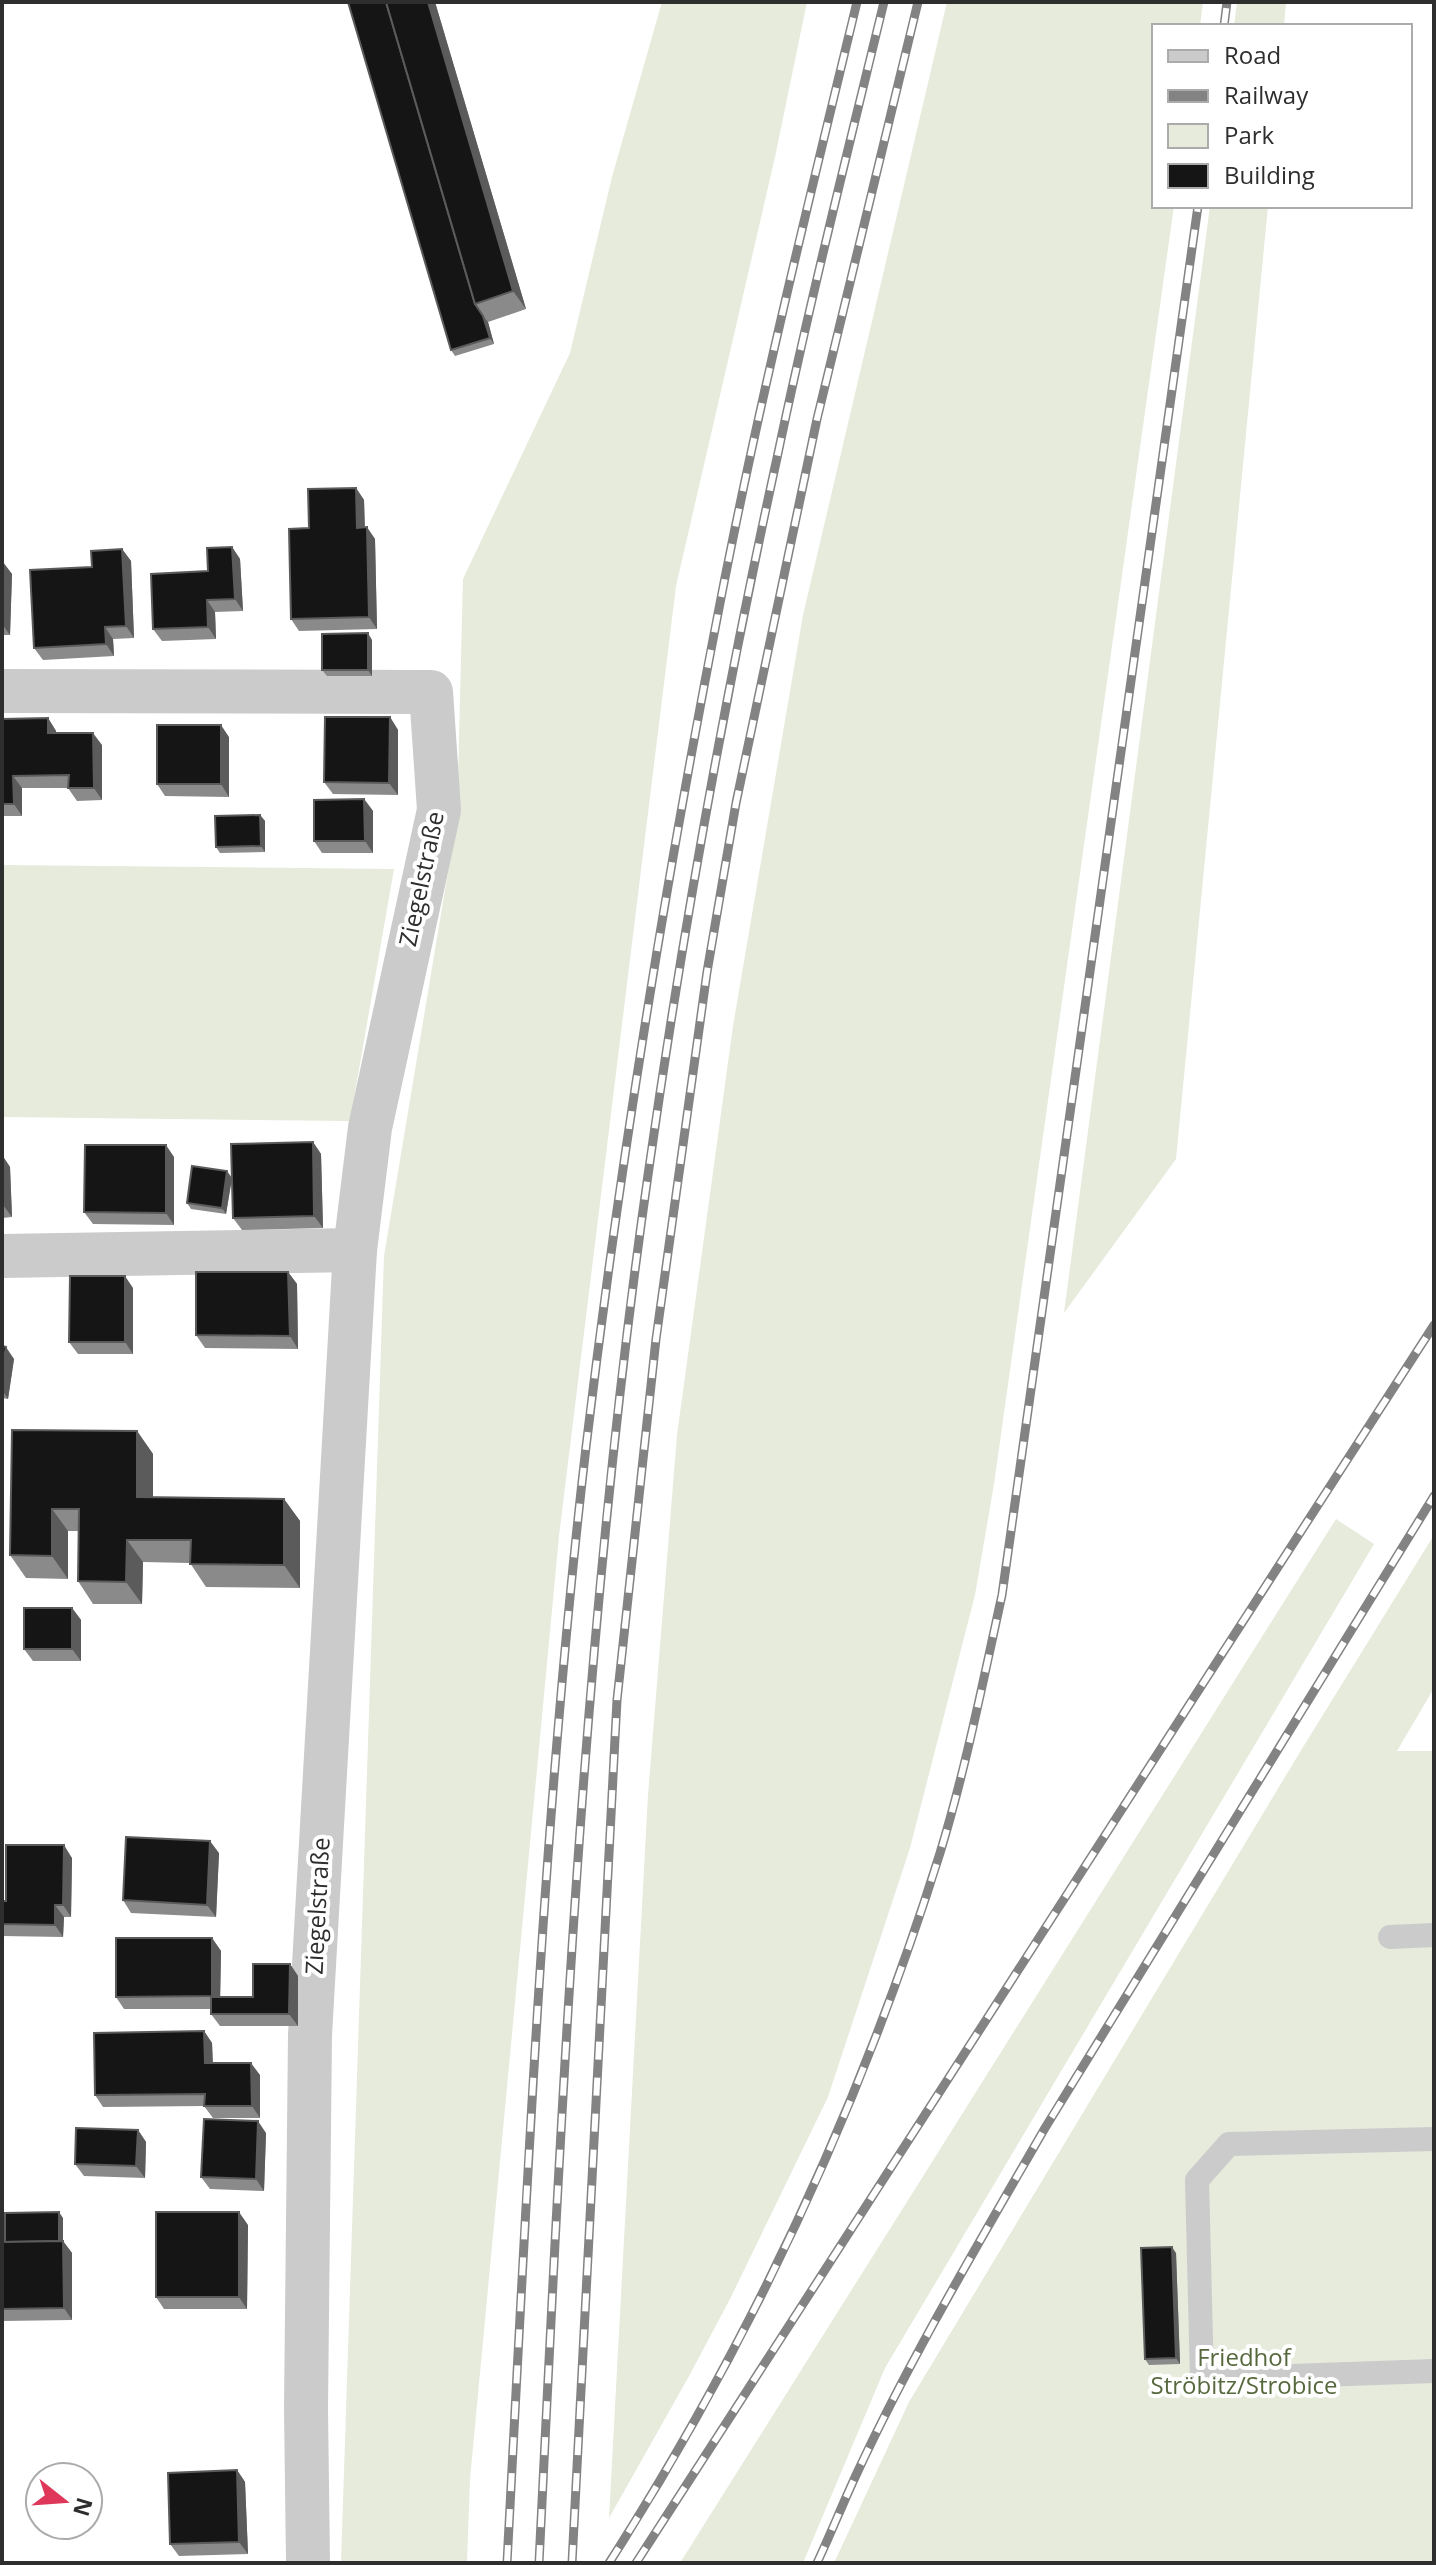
<svg xmlns="http://www.w3.org/2000/svg" width="1436" height="2565" font-family="'Open Sans',sans-serif">
<style>
.green{fill:#e6ebdc}
.lines{fill:none;stroke-linecap:round;stroke-linejoin:round}
.service{stroke:#cbcbcb;stroke-width:24}
.minor{stroke:#cbcbcb;stroke-width:44}
.rail-casing{stroke:#838383;stroke-width:9}
.rail{stroke:#fff;stroke-width:6;stroke-dasharray:18;stroke-linecap:butt}
.wall{fill:#8a8a8a}
.shaded-wall{fill:#5b5b5b}
.building{fill:#151515;stroke:#5b5b5b;stroke-width:2}
.labels{text-anchor:middle;stroke-width:8;stroke-linejoin:round;paint-order:stroke}
.street-label{font-size:24px;fill:#2e2e2e;stroke:#fff}
.park-label{font-size:24px;fill:#57683d;stroke:#fff}
</style>
<rect width="100%" height="100%" fill="#fff"/>
<!-- green -->
<g class="green">
<path d="M662,2H807L775,157L676,586L559,1536L470,2479L467,2563H341L384,1256L457,818L463,579L570,353L612,177Z"/>
<path d="M947,2H1203L1200,26H1154V206H1174L994,1484L975,1595L910,1848L828,2097L730,2299L688,2378L609,2518L648,1795L677,1435L733,1026L803,615Z"/>
<path d="M1237,2H1286L1284,26H1234Z"/>
<path d="M1210,206H1268L1176,1159L1064,1313Z"/>
<path d="M2,865L394,869L350,1121L2,1117Z"/>
<path d="M1336,1519L1374,1544L885,2368L803,2563H680Z"/>
<path d="M1434,1535V1688L1397,1751H1434V2563H834L909,2402L1300,1752Z"/>
</g>
<g class="lines">
<!-- service -->
<g class="service">
<path d="M1390,1937L1434,1935"/>
<path d="M1434,2139L1229,2144L1197,2180L1202,2379L1434,2371"/>
</g>
<!-- minor -->
<g class="minor">
<path d="M2,691L431,692L439,810L370,1128L355,1250L310,2035L306,2408L308,2563"/>
<path d="M2,1256L355,1250"/>
</g>
<!-- rail casing -->
<g class="rail-casing">
<g id="rail">
<path d="M1224,26L1227,2"/>
<path d="M507,2563C527,2191 543,1817 586,1447C620,1162 666,879 721,598C760,398 809,200 857,2"/>
<path d="M539,2563C562,2100 582,1635 648,1175C682,935 725,695 777,458C809,305 847,154 884,2"/>
<path d="M572,2563L617,1700L656,1339L707,972L736,803L817,419L918,2"/>
<path d="M609,2563C751,2341 861,2105 940,1853C966,1768 983,1681 1002,1595L1198,206"/>
<path d="M636,2563L1434,1325"/>
<path d="M817,2563C831,2533 843,2503 857,2473C912,2355 980,2241 1045,2128L1434,1496"/>
</g>
</g>
<!-- rail -->
<use href="#rail" class="rail"/>
</g>
<!-- wall -->
<g class="wall">
<path d="M348,2H435L526,309L488,322L494,344L455,356L451,350Z"/>
<path d="M356,488L364,500L365,527L375,539L377,629L299,631L291,619L309,528Z"/>
<path d="M232,547L240,559L243,611L215,612L216,639L162,641L153,629Z"/>
<path d="M122,549L131,561L134,638L113,639L114,656L43,660L34,648L92,567Z"/>
<path d="M2,562L12,574L10,635H2Z"/>
<path d="M372,640V676H327L322,670Z"/>
<path d="M390,717L398,730V795L333,794L324,782Z"/>
<path d="M48,718L56,731V733L102,745V800L77,801L68,788H22V816H2V719Z"/>
<path d="M229,737V797L165,796L157,784Z"/>
<path d="M364,799L373,811V853H322L314,841Z"/>
<path d="M260,815L265,821V852L220,853L216,847Z"/>
<path d="M313,1142L321,1154L323,1228L242,1230L233,1218Z"/>
<path d="M2,1155L10,1167L12,1217L2,1218Z"/>
<path d="M174,1157V1225L93,1224L84,1212Z"/>
<path d="M232,1178L226,1214L191,1209L187,1203Z"/>
<path d="M288,1272L297,1284L298,1349L205,1348L196,1335Z"/>
<path d="M133,1288V1354H78L69,1342Z"/>
<path d="M2,1346L14,1359L8,1399L2,1398Z"/>
<path d="M12,1430L137,1431L153,1454V1497L284,1499L300,1521V1588L206,1587L190,1563L143,1562L142,1604H93L78,1581V1531H68V1579L26,1578L10,1555Z"/>
<path d="M72,1608L81,1620V1661H33L24,1649Z"/>
<path d="M219,1853L216,1917L131,1913L123,1900Z"/>
<path d="M72,1858L71,1917H64L63,1937L2,1936V1901H6Z"/>
<path d="M212,1938L221,1951L220,1997H253L290,1964L298,1976V2026H220L211,2014V2009H124L116,1997Z"/>
<path d="M204,2031L212,2043L213,2063L260,2075V2118H213L204,2106L103,2107L95,2095Z"/>
<path d="M138,2130L146,2142L145,2178L84,2176L75,2164Z"/>
<path d="M266,2133L264,2191L210,2189L201,2177Z"/>
<path d="M63,2218V2241L72,2253V2320L2,2321V2242H5Z"/>
<path d="M248,2225L247,2309H164L156,2297Z"/>
<path d="M1176,2253L1180,2364L1149,2365L1145,2359Z"/>
<path d="M237,2470L245,2482L248,2554L179,2556L170,2544Z"/>
</g>
<!-- shaded-wall -->
<g class="shaded-wall">
<path d="M428,2H435L526,309L513,291Z"/>
<path d="M483,316L488,322L494,344L490,338Z"/>
<path d="M356,488L364,500L365,540L357,528Z"/>
<path d="M367,527L375,539L377,629L369,617Z"/>
<path d="M232,547L240,559L243,611L235,599Z"/>
<path d="M122,549L131,561L134,638L126,626Z"/>
<path d="M3,562L12,574L10,635L2,624Z"/>
<path d="M207,600L215,612L216,639L208,627Z"/>
<path d="M105,627L113,639L114,656L106,644Z"/>
<path d="M368,633L372,640V676L368,670Z"/>
<path d="M390,717L398,730V795L389,783Z"/>
<path d="M48,718L56,731V745L48,733Z"/>
<path d="M221,725L229,737V797L221,784Z"/>
<path d="M93,733L102,745V800L94,788Z"/>
<path d="M13,776L22,788V816L14,804Z"/>
<path d="M364,799L373,811V853L365,841Z"/>
<path d="M260,815L265,821V852L261,846Z"/>
<path d="M313,1142L321,1154L323,1228L314,1216Z"/>
<path d="M166,1145L174,1157V1225L166,1213Z"/>
<path d="M2,1155L10,1167L12,1217L3,1205Z"/>
<path d="M227,1171L232,1178L226,1214L222,1208Z"/>
<path d="M288,1272L297,1284L298,1349L290,1336Z"/>
<path d="M125,1276L133,1288V1354L125,1342Z"/>
<path d="M6,1347L14,1359L8,1399L2,1390V1372Z"/>
<path d="M137,1431L153,1454V1520L137,1497Z"/>
<path d="M284,1499L300,1521V1588L284,1565Z"/>
<path d="M52,1509L68,1531V1579L52,1556Z"/>
<path d="M127,1540L143,1562L142,1604L126,1582Z"/>
<path d="M72,1608L81,1620V1661L72,1649Z"/>
<path d="M210,1841L219,1853L216,1917L207,1905Z"/>
<path d="M64,1845L72,1858L71,1917L63,1905Z"/>
<path d="M55,1905L64,1917L63,1937L55,1925Z"/>
<path d="M212,1938L221,1951L220,2008L212,1996Z"/>
<path d="M290,1964L298,1976V2026L289,2014Z"/>
<path d="M204,2031L212,2043L213,2075L205,2063Z"/>
<path d="M251,2063L260,2075V2118L252,2106Z"/>
<path d="M258,2121L266,2133L264,2191L256,2179Z"/>
<path d="M138,2130L146,2142L145,2178L136,2166Z"/>
<path d="M59,2212L63,2218V2253L59,2247Z"/>
<path d="M239,2212L248,2225L247,2309L239,2297Z"/>
<path d="M63,2241L72,2253V2320L64,2308Z"/>
<path d="M1172,2247L1176,2253L1180,2364L1176,2358Z"/>
<path d="M237,2470L245,2482L248,2554L239,2542Z"/>
</g>
<!-- building -->
<g class="building">
<path d="M348,2H386L475,304L483,316L490,338L451,350Z"/>
<path d="M386,2H428L513,291L475,304Z"/>
<path d="M356,488L357,528L367,527L369,617L291,619L289,529L309,528L308,489Z"/>
<path d="M232,547L235,599L207,600L208,627L153,629L151,574L208,571L207,548Z"/>
<path d="M122,549L126,626L105,627L106,644L34,648L30,570L92,567L91,551Z"/>
<path d="M2,562H3L2,616Z"/>
<path d="M368,633V670H322V634Z"/>
<path d="M325,717H390L389,783L324,782Z"/>
<path d="M48,718V733H93L94,788H68L69,775L13,776L14,804H2V719Z"/>
<rect x="157" y="725" width="64" height="59"/>
<path d="M364,799L365,841H314V800Z"/>
<path d="M260,815L261,846L216,847L215,816Z"/>
<path d="M313,1142L314,1216L233,1218L231,1144Z"/>
<path d="M85,1145H166V1213L84,1212Z"/>
<path d="M2,1166L3,1205H2Z"/>
<path d="M192,1166L227,1171L222,1208L187,1203Z"/>
<path d="M196,1272H288L290,1336L196,1335Z"/>
<path d="M70,1276H125V1342H69Z"/>
<path d="M2,1346L6,1347L2,1372Z"/>
<path d="M12,1430L137,1431V1497L284,1499V1565L190,1564L191,1540H127L126,1582L78,1581L79,1509H52V1556L10,1555Z"/>
<rect x="24" y="1608" width="48" height="41"/>
<path d="M126,1837L210,1841L207,1905L123,1900Z"/>
<path d="M6,1845H64L63,1905H55V1925L2,1924V1901H6Z"/>
<path d="M116,1938H212V1996L116,1997Z"/>
<path d="M253,1964H290L289,2014H211V1997H253Z"/>
<path d="M204,2031L205,2063H251L252,2106H204L205,2094L95,2095L94,2033Z"/>
<path d="M204,2119L258,2121L256,2179L201,2177Z"/>
<path d="M76,2128L138,2130L136,2166L75,2164Z"/>
<path d="M59,2212V2241L5,2242V2213Z"/>
<rect x="156" y="2212" width="83" height="85"/>
<path d="M63,2241L64,2308L2,2309V2242Z"/>
<path d="M1172,2247L1176,2358L1145,2359L1141,2248Z"/>
<path d="M237,2470L239,2542L170,2544L168,2473Z"/>
</g>
<g class="labels">
<!-- street labels -->
<g class="street-label">
<text transform="translate(422 879) rotate(-78)" y="8">Ziegelstraße</text>
<text transform="translate(318 1906) rotate(-87)" y="8">Ziegelstraße</text>
</g>
<!-- park labels -->
<g class="park-label">
<text x="1244" y="2366">Friedhof<tspan x="1244" dy="28">Ströbitz/Strobice</tspan></text>
</g>
</g>
<!-- border -->
<rect width="1436" height="2565" fill="none" stroke="#2e2e2e" stroke-width="8"/>
<!-- legend -->
<rect x="1152" y="24" width="260" height="184" fill="#ffffff" stroke="#ababab" stroke-width="2"/>
<rect x="1168" y="50" width="40" height="12" fill="#cbcbcb" stroke="#ababab" stroke-width="2"/>
<text x="1224" y="64" font-size="24" fill="#2e2e2e">Road</text>
<rect x="1168" y="90" width="40" height="12" fill="#838383" stroke="#ababab" stroke-width="2"/>
<text x="1224" y="104" font-size="24" fill="#2e2e2e">Railway</text>
<rect x="1168" y="124" width="40" height="24" fill="#e6ebdc" stroke="#ababab" stroke-width="2"/>
<text x="1224" y="144" font-size="24" fill="#2e2e2e">Park</text>
<rect x="1168" y="164" width="40" height="24" fill="#151515" stroke="#ababab" stroke-width="2"/>
<text x="1224" y="184" font-size="24" fill="#2e2e2e">Building</text>
<!-- north arrow -->
<g transform="translate(64 2501) rotate(107)"><circle r="38" fill="#ffffff" stroke="#ababab" stroke-width="2"/>
<path d="M0-6L14 30L0 20L-14 30Z" fill="#de3759"/>
<text y="-12" font-size="22" font-weight="bold" text-anchor="middle" fill="#2e2e2e">N</text>
</g>
</svg>
